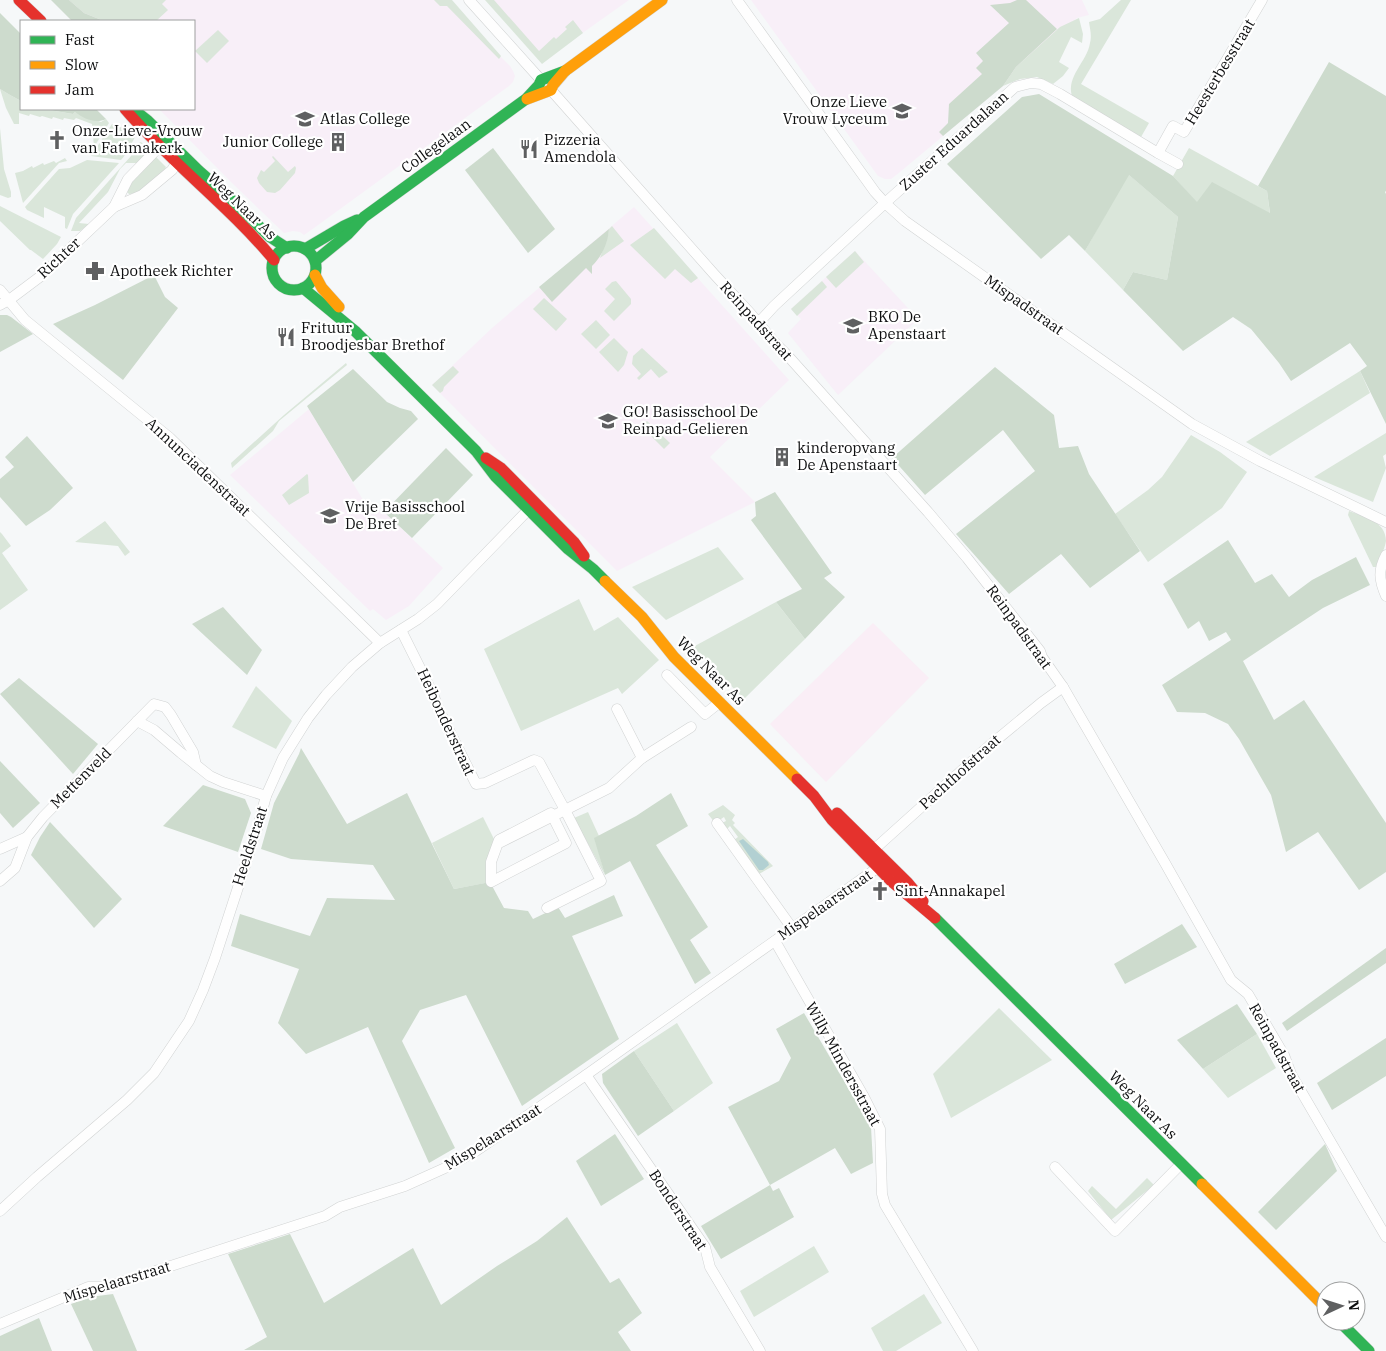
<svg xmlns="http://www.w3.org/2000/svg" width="1386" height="1351" font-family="'IBM Plex Serif',serif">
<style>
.commercial{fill:#faeef6}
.education{fill:#f8eff8}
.green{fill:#dae6da}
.forest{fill:#cddbcd}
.water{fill:#b2d0d2}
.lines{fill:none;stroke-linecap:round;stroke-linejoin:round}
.street-casing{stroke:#d1d3d3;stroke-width:11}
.fast-casing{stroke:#d1d3d3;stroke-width:12}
.slow-casing{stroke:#d1d3d3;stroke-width:12}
.jam-casing{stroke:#d1d3d3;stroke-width:12}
.street{stroke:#fefefe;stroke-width:10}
.fast{stroke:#30b455;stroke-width:11}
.slow{stroke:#ff9f0a;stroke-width:11}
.jam{stroke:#e5322d;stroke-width:11}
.labels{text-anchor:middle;stroke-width:4.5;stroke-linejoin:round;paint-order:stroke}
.street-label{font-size:15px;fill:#0d0e0f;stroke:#fff}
.poi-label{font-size:15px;fill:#0d0e0f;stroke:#fff;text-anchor:start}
</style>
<rect width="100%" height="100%" fill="#f6f8f9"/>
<!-- commercial -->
<path class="commercial" d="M873,623L929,678L826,782L770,724Z"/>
<!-- education -->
<g class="education">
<path d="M51,0H451L491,47L510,66L513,71L515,76L513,82L509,86L314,228L304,235L300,232L293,231L284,233L231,182L159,109H194V21H72Z"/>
<path d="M487,0H629L543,61Z"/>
<path d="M751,0H1082L1089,15L1077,18L1031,54L1003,86L900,172L891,179H885L878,176Z"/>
<path d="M634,207L789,380L710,457L755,502L617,571L432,385L492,328Z"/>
<path d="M855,251L918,319L838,395L788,333L801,319L791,309Z"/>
<path d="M309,409L366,505L384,512L443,568L409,606L386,620L373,609L370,611L230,475Z"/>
</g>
<!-- green -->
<g class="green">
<path d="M69,0H166L162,4L168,10L156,21H104L84,13Z"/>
<path d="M434,0H452L501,56L499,59L447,6H440Z"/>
<path d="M485,0H494L539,51L554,37L556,39L567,29L565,27L573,20L583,33L542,64Z"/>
<path d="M1121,0H1131L1081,84L1149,123L1141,137L1072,96C1066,76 1087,62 1090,43C1092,36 1090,29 1089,22L1100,19Z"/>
<path d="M1079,18L1083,34L1082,43L1071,37L1059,62L1069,68L1063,76L1053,84L1037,77L1020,79L1003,86L1016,67L1060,27Z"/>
<path d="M218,30L229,41L207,63L195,51Z"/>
<path d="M0,89L10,95L21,101V109H43L73,114L75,112L101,122L106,119L109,123L94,147L92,124L76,118L74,120L64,118L63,120L53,117L52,119L42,116L40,117L30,114L29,116L19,113V124H14L6,108Z"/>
<path d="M112,124L128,130L135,137L126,154L121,160L91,156Z"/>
<path d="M0,128L4,169L11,192V197L8,198L0,195Z"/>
<path d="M141,142L147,148L146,153L137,163H126L120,169L108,192L79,223L89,224L80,231H71L76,218L131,156L137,144Z"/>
<path d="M1189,148L1267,191L1270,214L1249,202L1197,203L1173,176Z"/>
<path d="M155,156L166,167C158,180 143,193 129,194L127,192L129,185Z"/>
<path d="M273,156L288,172L295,166L296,168L295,173L280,190L275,193L267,192L259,183L257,178L261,170L264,172L275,161L272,157Z"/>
<path d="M65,158L67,161L59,163L23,203L15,173L23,171L32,166L33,168L43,163L44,165L54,161L56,163Z"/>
<path d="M87,160L119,163L73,214L67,229L65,228V217L44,207V218L27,210L25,207L59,169L70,168Z"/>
<path d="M1128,174L1178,217L1167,280L1133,272L1123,290L1085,251Z"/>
<path d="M0,206L61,237L57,244L43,259L31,250H30L0,221Z"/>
<path d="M612,226L624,241L600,258L608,235L609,229Z"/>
<path d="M654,228L698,278L691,283L675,269L665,279L630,245Z"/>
<path d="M855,251L864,262L836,288L826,277Z"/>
<path d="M616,281L631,299V304L614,321L604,311L615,299L605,289L612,282Z"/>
<path d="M822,281L827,287L797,316L791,309Z"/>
<path d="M544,298L567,319L556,331L533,309Z"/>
<path d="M596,320L610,335L596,349L581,334Z"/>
<path d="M614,338L628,352L624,365L618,372L599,352Z"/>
<path d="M642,348L668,372L659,378L651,369L639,380L637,378L641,374L632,364L633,356Z"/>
<path d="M346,363L347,365L279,421L273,431L232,468L231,463L284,415Z"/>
<path d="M453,366L459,372L444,387L443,391L440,393L432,385Z"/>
<path d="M1360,371L1370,393L1270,456L1246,442Z"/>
<path d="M647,421L670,443L664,449L641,426Z"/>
<path d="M1386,433V454L1383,456L1386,468L1373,502L1314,477Z"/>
<path d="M1191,435L1220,452L1247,472L1222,508L1148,562L1115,514L1148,490L1162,477Z"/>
<path d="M307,474L308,475L309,493L289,505L282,495Z"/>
<path d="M1349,511C1363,516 1386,521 1386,541C1385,549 1379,559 1376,567H1373L1348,515Z"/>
<path d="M105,521L130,552L125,556L118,546L75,542Z"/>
<path d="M0,532L2,534L11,546L2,553L28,590L0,610Z"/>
<path d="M718,547L744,579L666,620L632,587Z"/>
<path d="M579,599L594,631L618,617L659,660L622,694L618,688L521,731L484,649Z"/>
<path d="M776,602L805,639L744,699L693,647Z"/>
<path d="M256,686L292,721L276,749L232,727Z"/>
<path d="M723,805L735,815L732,820L735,823L733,825L773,866L759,874L734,840L738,837L730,826L727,829L722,823L726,821L724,817L715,823L708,814Z"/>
<path d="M588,812L599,836L595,838L605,875L574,818Z"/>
<path d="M483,817L497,845L491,882L454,889L432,843Z"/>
<path d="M999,1008L1052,1060L951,1118L933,1074Z"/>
<path d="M677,1023L713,1083L674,1111L634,1051Z"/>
<path d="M1257,1034L1276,1068L1228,1098L1203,1069Z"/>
<path d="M1147,1178L1154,1185L1111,1220L1088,1191L1092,1186L1116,1209Z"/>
<path d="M814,1246L829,1272L754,1317L740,1291Z"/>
<path d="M924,1294L942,1323L896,1351H883L871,1328Z"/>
</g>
<!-- forest -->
<g class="forest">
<path d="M51,0H69L84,13L104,21H72Z"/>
<path d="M1017,0H1026L1057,29L1016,67L1003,86L943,136L939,132L948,123L949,104L982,74L976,68L983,61L976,53L1009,23L990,5L1010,3Z"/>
<path d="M0,13L21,34V101L10,95L0,89Z"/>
<path d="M1329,62L1386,96V191L1385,192L1386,194V424L1360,371L1367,366L1350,343L1291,381L1279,363L1251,329L1233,317L1183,351L1123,290L1133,272L1167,280L1178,217L1129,175L1085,251L1069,235L1041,259L947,164L1022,97L1039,94L1173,176L1197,202L1212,182L1270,213L1267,191L1258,186Z"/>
<path d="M43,109H96L106,119C96,124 84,119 75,112L73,114Z"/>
<path d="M493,148L555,229L528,253L465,170Z"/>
<path d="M609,229C608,243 602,256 592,266V274L586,268L552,302L539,287Z"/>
<path d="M154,275L165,297L178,308L123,380L53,324L95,305Z"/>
<path d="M0,315H7L11,317L33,334L0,352Z"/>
<path d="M995,367L1054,415L1059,448L1078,446L1089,474L1140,551L1090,588L1061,554L1009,594L956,534L1035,471L1003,430L925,495L892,458Z"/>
<path d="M353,369L387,402L400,408L411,411L418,419L353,482L307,406Z"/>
<path d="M27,436L73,488L50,510L26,526L0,497V479L14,467L5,457Z"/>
<path d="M446,448L473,475L412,538L384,512Z"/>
<path d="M775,492L832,573L824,578L845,597L805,639L776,602L802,589L751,520L756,516L755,502Z"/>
<path d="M1228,540L1255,583L1272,574L1289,597L1312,580L1356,557L1370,585L1323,608L1243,661L1274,720L1304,700L1386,823V872L1359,890L1318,832L1286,852L1271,795L1239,739L1228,724L1205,713L1177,712L1162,685L1231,640L1226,632L1209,641L1199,621L1188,629L1163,584Z"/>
<path d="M223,607L262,650L247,675L192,624Z"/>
<path d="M19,678L98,744L73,774L0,694Z"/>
<path d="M301,748L347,824L407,793L454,889L490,882L504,908L528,911L533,919L558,907L565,918L614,895L623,916L572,936L619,1039L522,1106L466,995L420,1010L402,1041L455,1148L429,1163L368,1027L306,1054L278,1023L299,969L231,946L240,914L310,936L327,898L395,900L373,865L291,859L261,849L274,803L299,754Z"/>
<path d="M0,761L40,803L13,828L0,813Z"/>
<path d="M203,785L245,799L251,813L238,852L163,826Z"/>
<path d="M671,793L688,826L656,845L708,927L690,940L711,973L695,984L630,861L605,875L594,838L636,816Z"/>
<path d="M50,822L122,899L94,928L31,855L40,837Z"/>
<path d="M1182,924L1197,947L1125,984L1114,964Z"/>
<path d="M1386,948V963L1287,1031L1282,1023Z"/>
<path d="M1237,1004L1257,1034L1203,1069L1177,1040Z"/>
<path d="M804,1013L871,1127L873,1163L851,1174L835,1148L770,1185L773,1191L779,1188L794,1217L721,1259L701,1226L770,1185L728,1107L779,1081L791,1058L776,1029Z"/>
<path d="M1386,1038V1076L1332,1110L1317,1083Z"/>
<path d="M634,1051L674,1111L638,1136L603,1083L602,1074Z"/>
<path d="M615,1134L644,1179L601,1206L576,1161Z"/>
<path d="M1325,1144L1337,1171L1276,1230L1258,1212Z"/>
<path d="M567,1217L610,1283L619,1278L642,1313L618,1332L631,1351L244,1350L267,1337L228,1254L290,1234L324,1303L413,1248L441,1305L497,1266L537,1241Z"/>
<path d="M113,1294L137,1351H93L71,1304L90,1297Z"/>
<path d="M39,1318L52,1351H0V1336Z"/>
</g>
<!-- water -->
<path class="water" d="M743,839L768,862L769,865L763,870H759L739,841Z"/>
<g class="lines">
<!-- street casing -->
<g class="street-casing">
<g id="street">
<path d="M469,0L541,80"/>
<path d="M737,0L875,192L885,203L905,221L1192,424L1260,461L1386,522"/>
<path d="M551,90L714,274L750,313L775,343L788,356L928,512L967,558L1040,651L1042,657L1063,687L1165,863L1231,980L1248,994L1284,1055L1291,1074L1386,1237"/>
<path d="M1158,153L1173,126L1184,132L1262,0"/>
<path d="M114,207L128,179L163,143"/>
<path d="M0,290L25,320L170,438L380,643"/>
<path d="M0,305L9,300L41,276L114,207L142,195L172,170L179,159"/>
<path d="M758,322L763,318L774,306L885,203L1015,87L1031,83L1041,84L1060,94L1158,153L1178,164"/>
<path d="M1386,555C1378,570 1379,580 1386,596"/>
<path d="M401,630L433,694L439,710L476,784L485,783L534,760L539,762L565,810L501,842"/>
<path d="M667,675L705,714L720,702"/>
<path d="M617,709L642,758"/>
<path d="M137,721L154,730L181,753L210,776L223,782L266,796"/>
<path d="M551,813L566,843L491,882V862L499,840Z"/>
<path d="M717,823L792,928"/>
<path d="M0,849L27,837"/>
<path d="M0,881L15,868L27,837L43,817L154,704L165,707L171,715L193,752L196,765"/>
<path d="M547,908L601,881L565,810L609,788L642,758L691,727"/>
<path d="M775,941L864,1097L880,1129L882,1194L885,1205L973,1351"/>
<path d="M586,1075L705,1247L710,1267L760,1351"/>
<path d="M1055,1167L1115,1231L1181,1164"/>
<path d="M0,1211L37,1177L127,1100L154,1073L189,1021L203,990L215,958L258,826L266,796L283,758L308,718L326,695L352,667L380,643L418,619L437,604L532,506"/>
<path d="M0,1324L88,1287H106L325,1216L340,1207L405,1186L445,1168L476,1151L586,1075L873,871L878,867L874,849L879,845L989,746L1041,703L1063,687"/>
</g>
</g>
<!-- fast casing -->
<g class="fast-casing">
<g id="fast">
<path d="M133,109L147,120L199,171L231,199L270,237L287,248"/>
<circle cx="294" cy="268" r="22"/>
<path d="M305,249L344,226L357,220"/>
<path d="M315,261L348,234L364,217L526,99L539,85L541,80L565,71"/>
<path d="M303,288L355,331L476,451L495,476L568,549L593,569L605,581"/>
<path d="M935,918L1202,1184"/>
<path d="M1339,1321L1369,1351"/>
</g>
</g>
<!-- slow casing -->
<g class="slow-casing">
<g id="slow">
<path d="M527,99L551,90L553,85L565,71L662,0"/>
<path d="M315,275L322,288L339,307"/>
<path d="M605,581L642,617L674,657L797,779"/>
<path d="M1202,1184L1326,1308"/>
</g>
</g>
<!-- jam casing -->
<g class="jam-casing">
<g id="jam">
<path d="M19,0L41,21"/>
<path d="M125,109C171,163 228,205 274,260"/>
<path d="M486,458L501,468L574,542L584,556"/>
<path d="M797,779L814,796L832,820L891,881L935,918"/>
<path d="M837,813L908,883L923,901"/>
</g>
</g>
<!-- street -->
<use href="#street" class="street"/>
<!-- fast -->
<use href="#fast" class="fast"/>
<!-- slow -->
<use href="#slow" class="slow"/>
<!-- jam -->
<use href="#jam" class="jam"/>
</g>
<!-- icons -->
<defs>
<g id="school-bare" transform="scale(1.5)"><path d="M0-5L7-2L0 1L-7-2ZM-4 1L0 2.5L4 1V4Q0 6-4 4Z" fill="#5f6061" stroke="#fff" stroke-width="2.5" paint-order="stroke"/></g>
<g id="church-bare" transform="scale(1.5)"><path d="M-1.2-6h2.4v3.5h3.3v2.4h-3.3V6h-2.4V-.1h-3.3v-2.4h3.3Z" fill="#5f6061" stroke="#fff" stroke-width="2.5" paint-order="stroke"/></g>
<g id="building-bare" transform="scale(1.5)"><path d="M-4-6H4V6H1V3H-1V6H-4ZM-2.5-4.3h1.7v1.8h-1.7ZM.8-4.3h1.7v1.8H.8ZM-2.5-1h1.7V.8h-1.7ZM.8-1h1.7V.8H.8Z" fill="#5f6061" stroke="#fff" stroke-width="2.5" paint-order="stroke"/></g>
<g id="restaurant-bare" transform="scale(1.5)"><path d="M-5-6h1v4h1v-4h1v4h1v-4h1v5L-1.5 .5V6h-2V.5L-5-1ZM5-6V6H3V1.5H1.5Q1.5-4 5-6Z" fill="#5f6061" stroke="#fff" stroke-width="2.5" paint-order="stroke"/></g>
<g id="pharmacy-bare" transform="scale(1.5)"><path d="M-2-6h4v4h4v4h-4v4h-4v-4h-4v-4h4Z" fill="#5f6061" stroke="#fff" stroke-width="2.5" paint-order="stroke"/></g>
</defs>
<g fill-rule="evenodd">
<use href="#school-bare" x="902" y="111"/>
<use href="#school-bare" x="305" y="119"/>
<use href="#church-bare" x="57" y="140"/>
<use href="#building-bare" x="338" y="142"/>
<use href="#restaurant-bare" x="529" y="149"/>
<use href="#pharmacy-bare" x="95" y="271"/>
<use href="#school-bare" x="853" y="326"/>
<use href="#restaurant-bare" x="286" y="337"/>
<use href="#school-bare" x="608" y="421"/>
<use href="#building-bare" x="782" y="457"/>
<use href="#school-bare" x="330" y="516"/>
<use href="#church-bare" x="880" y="891"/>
</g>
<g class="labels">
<!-- street labels -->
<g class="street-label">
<text transform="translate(1220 72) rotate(-59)" y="5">Heesterbesstraat</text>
<text transform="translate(954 141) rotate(-42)" y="5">Zuster Eduardalaan</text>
<text transform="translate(436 146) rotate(-36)" y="5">Collegelaan</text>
<text transform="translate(242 206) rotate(44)" y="5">Weg Naar As</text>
<text transform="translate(59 258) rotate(-43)" y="5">Richter</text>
<text transform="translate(1024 305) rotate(35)" y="5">Mispadstraat</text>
<text transform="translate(756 321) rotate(48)" y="5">Reinpadstraat</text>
<text transform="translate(198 467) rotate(43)" y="5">Annunciadenstraat</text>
<text transform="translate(1019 627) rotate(54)" y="5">Reinpadstraat</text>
<text transform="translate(711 671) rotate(45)" y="5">Weg Naar As</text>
<text transform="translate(446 722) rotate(65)" y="5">Heibonderstraat</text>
<text transform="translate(960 772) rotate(-42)" y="5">Pachthofstraat</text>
<text transform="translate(81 778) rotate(-45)" y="5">Mettenveld</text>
<text transform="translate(250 846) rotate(-72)" y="5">Heeldstraat</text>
<text transform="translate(825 905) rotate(-35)" y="5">Mispelaarstraat</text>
<text transform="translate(1277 1048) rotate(61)" y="5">Reinpadstraat</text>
<text transform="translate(843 1064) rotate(61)" y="5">Willy Mindersstraat</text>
<text transform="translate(1143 1105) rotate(45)" y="5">Weg Naar As</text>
<text transform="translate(493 1137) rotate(-32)" y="5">Mispelaarstraat</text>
<text transform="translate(678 1210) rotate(57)" y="5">Bonderstraat</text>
<text transform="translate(117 1282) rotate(-17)" y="5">Mispelaarstraat</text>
</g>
<!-- poi labels -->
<g class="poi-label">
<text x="887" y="107" text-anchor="end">Onze Lieve<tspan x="887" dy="17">Vrouw Lyceum</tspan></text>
<text x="320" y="124">Atlas College</text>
<text x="72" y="136">Onze-Lieve-Vrouw<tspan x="72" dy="17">van Fatimakerk</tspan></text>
<text x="544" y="145">Pizzeria<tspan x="544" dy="17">Amendola</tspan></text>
<text x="323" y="147" text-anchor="end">Junior College</text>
<text x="110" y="276">Apotheek Richter</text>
<text x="868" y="322">BKO De<tspan x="868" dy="17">Apenstaart</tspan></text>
<text x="301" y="333">Frituur<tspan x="301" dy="17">Broodjesbar Brethof</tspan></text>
<text x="623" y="417">GO! Basisschool De<tspan x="623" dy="17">Reinpad-Gelieren</tspan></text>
<text x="797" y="453">kinderopvang<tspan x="797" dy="17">De Apenstaart</tspan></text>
<text x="345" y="512">Vrije Basisschool<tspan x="345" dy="17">De Bret</tspan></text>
<text x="895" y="896">Sint-Annakapel</text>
</g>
</g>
<!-- legend -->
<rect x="20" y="20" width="175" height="90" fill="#ffffff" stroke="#9e9f9f"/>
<rect x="30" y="36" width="25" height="8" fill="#30b455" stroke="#9e9f9f"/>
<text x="65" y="45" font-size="15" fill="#0d0e0f">Fast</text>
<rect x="30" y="61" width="25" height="8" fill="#ff9f0a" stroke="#9e9f9f"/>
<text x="65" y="70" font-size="15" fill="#0d0e0f">Slow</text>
<rect x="30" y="86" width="25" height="8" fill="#e5322d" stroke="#9e9f9f"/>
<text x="65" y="95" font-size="15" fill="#0d0e0f">Jam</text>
<!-- north arrow -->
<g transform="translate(1341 1306) rotate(86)"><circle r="24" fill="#ffffff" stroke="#9e9f9f"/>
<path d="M0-4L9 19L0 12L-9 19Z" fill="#5f6061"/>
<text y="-8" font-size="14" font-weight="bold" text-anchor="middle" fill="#0d0e0f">N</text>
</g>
</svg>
